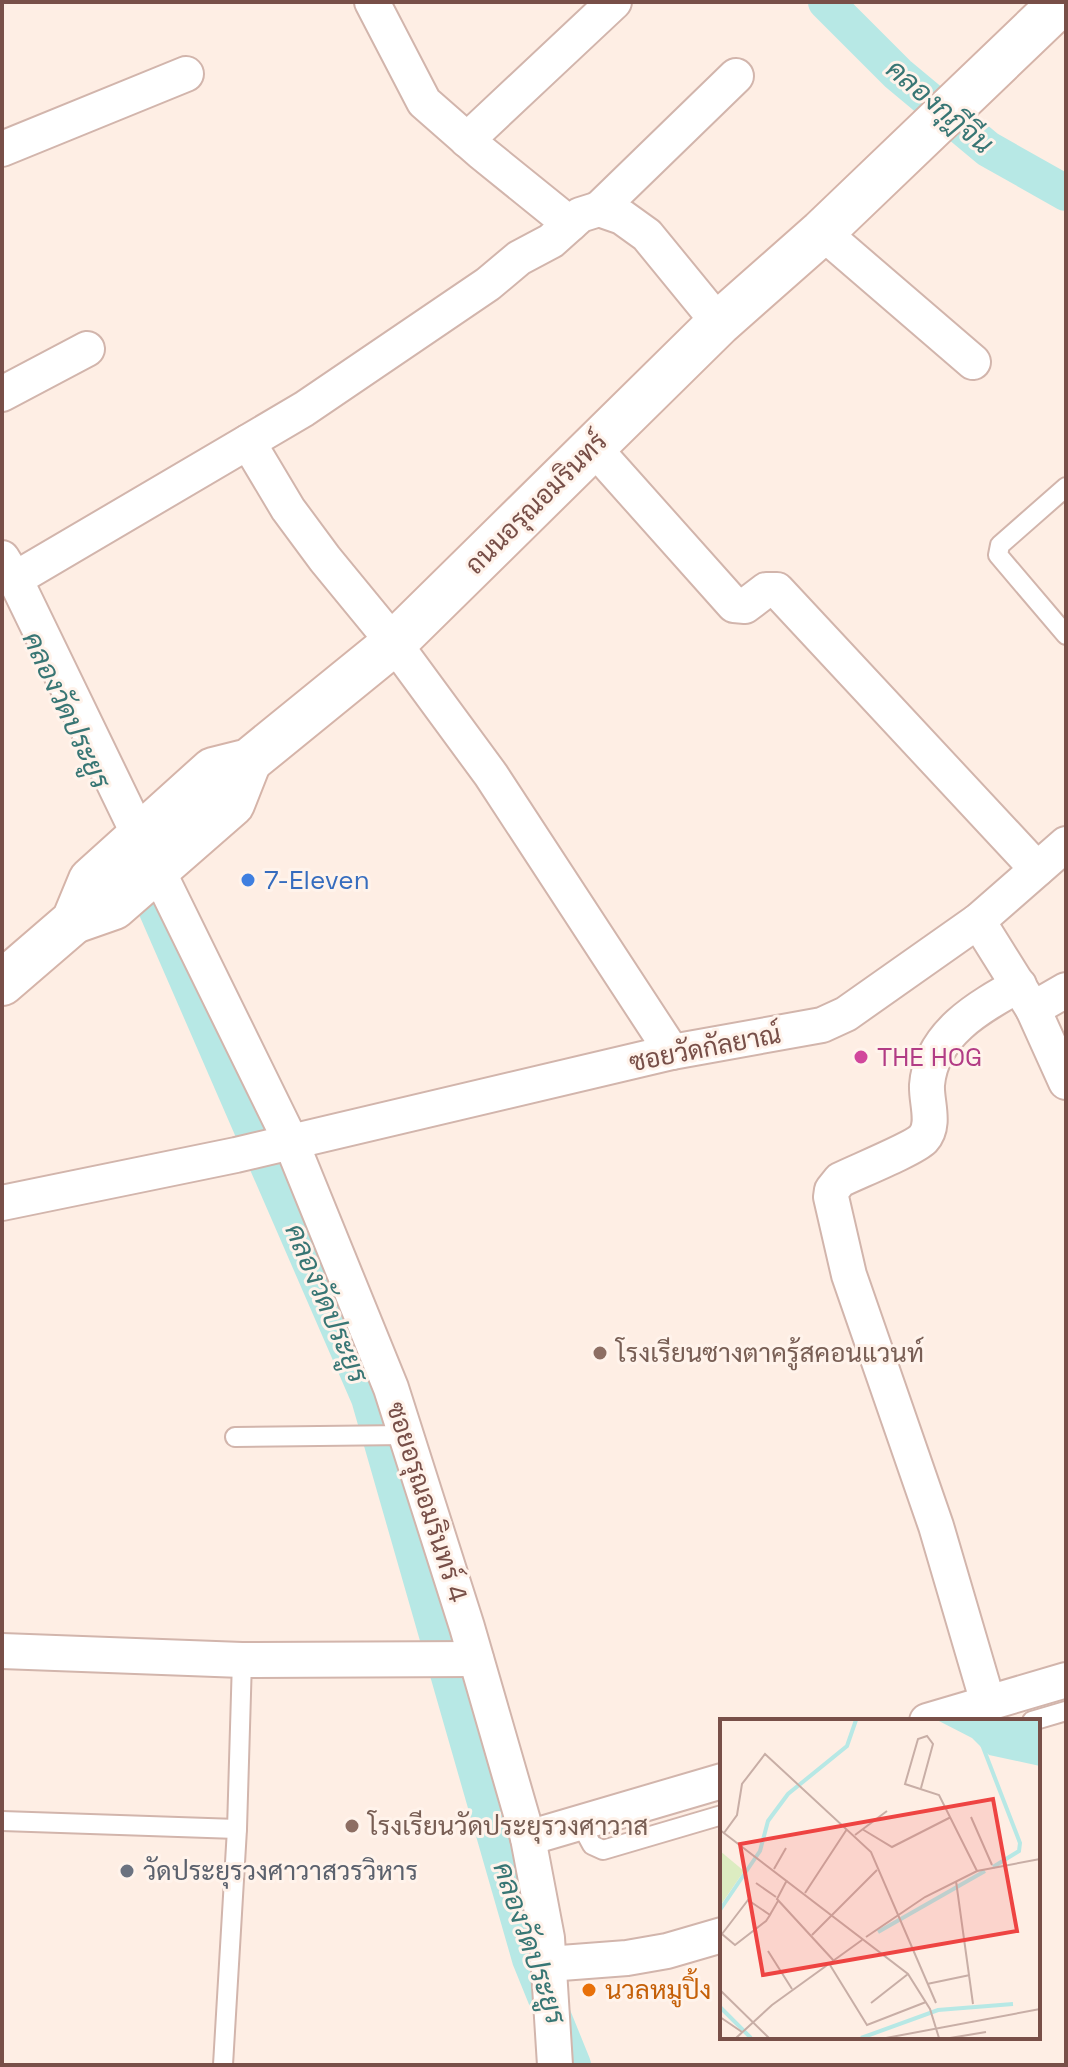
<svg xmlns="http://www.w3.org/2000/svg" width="1068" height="2067" font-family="'Space Grotesk',Sarabun,sans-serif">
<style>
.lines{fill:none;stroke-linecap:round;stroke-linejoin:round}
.canal{stroke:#b7e8e5;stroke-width:36}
.lane-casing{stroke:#d2b5ac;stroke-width:22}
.street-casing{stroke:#d2b5ac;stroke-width:38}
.secondary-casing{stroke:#d5b4a9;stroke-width:48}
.lane{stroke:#fff;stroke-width:18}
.street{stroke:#fff;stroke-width:34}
.secondary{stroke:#fff;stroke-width:44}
.shop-dot{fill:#3f7fe0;stroke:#fff3eb;stroke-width:3}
.hotel-dot{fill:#d1479c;stroke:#fff3eb;stroke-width:3}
.education-dot{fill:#8d6e63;stroke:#fff3eb;stroke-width:3}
.worship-dot{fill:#6b7280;stroke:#fff3eb;stroke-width:3}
.food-dot{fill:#e8710a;stroke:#fff3eb;stroke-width:3}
.labels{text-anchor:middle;stroke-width:6;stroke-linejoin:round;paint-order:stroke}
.street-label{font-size:26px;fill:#784f48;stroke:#fff3eb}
.shop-label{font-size:26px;fill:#366cbe;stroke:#fff3eb;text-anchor:start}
.hotel-label{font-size:26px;fill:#b23c85;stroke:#fff3eb;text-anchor:start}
.education-label{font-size:26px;fill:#785e54;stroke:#fff3eb;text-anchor:start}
.worship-label{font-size:26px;fill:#5b616d;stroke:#fff3eb;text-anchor:start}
.food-label{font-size:26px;fill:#c56008;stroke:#fff3eb;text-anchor:start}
.water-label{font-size:28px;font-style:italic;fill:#387674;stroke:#fff3eb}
.inset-river{fill:none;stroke:#b7e8e5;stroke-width:4}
.inset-road{fill:none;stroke:#c8aea6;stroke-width:2}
.view{fill:#ee4442;fill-opacity:0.15;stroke:#ee4442;stroke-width:4}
.inset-edge{fill:none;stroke:#784f48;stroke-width:4}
</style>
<rect width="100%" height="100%" fill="#feeee4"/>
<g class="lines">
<!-- canal -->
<g class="canal">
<path d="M826,2L898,74L988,149L1066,193"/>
<path d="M134,858L369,1398L530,1959L573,2065"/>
</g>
<!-- lane casing -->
<g class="lane-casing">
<g id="lane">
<path d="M1066,487L1000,545L998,555L1066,635"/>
<path d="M235,1437L406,1435"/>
<path d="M1032,1721L1066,1711"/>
<path d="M2,1821L237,1829"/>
<path d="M580,1823L592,1845L603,1850L722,1815"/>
<path d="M223,2065L237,1829L242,1660"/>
</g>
</g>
<!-- street casing -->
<g class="street-casing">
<g id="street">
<path d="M372,2L424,102L481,152L570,224"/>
<path d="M467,140L614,2"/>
<path d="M2,149L186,74"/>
<path d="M599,209L736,76"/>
<path d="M822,232L973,362"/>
<path d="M2,394L87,349"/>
<path d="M248,442L288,509L325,559L394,643L491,775L672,1052"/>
<path d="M593,447L734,605L745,606L766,590H777L1037,869"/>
<path d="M2,558L15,579L139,835"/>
<path d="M15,579L304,409L488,284L519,258L551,241L580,215L599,209L622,217L647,235L719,323"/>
<path d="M158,871L291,1142L391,1388L467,1627L528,1838L547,1938L555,2065"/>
<path d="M978,921L1033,1009L1066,1082"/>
<path d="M1033,1009L1066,990"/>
<path d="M2,1203L236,1155L672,1052L822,1025L846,1014L978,921L1066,844"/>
<path d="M2,1651L242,1660L476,1659"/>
<path d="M988,1703L936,1526L849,1275L831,1197L832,1190L840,1180C856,1172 913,1149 923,1139C936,1125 926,1102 927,1085C931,1034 979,1007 1019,985"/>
<path d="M927,1721L1066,1680"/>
<path d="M528,1838L722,1781"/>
<path d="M548,1964L627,1958L667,1951L722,1935"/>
</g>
</g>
<!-- secondary casing -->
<g class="secondary-casing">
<g id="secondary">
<path d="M74,921L114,907L232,804L249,761"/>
<path d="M2,983L74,921L91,880L213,770L249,761L394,643L719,323L822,232L1062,2"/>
</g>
</g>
<!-- lane -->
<use href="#lane" class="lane"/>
<!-- street -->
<use href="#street" class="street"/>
<!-- secondary -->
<use href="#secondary" class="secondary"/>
</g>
<!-- markers -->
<circle class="shop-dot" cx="248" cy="880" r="8"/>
<circle class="hotel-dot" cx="861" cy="1057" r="8"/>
<g class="education-dot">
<circle cx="600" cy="1353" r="8"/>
<circle cx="352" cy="1826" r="8"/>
</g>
<circle class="worship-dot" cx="127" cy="1871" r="8"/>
<circle class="food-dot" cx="589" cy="1990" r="8"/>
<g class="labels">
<!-- street labels -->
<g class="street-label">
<text transform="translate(536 503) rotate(-45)" y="9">ถนนอรุณอมรินทร์</text>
<text transform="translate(705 1048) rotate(-11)" y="9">ซอยวัดกัลยาณ์</text>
<text transform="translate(427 1502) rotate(72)" y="9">ซอยอรุณอมรินทร์ 4</text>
</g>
<!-- shop labels -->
<g class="shop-label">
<text x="264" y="889">7-Eleven</text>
</g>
<!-- hotel labels -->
<g class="hotel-label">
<text x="877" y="1066">THE HOG</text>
</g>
<!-- education labels -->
<g class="education-label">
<text x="616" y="1362">โรงเรียนซางตาครู้สคอนแวนท์</text>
<text x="368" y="1835">โรงเรียนวัดประยุรวงศาวาส</text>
</g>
<!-- worship labels -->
<g class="worship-label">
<text x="143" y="1880">วัดประยุรวงศาวาสวรวิหาร</text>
</g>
<!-- food labels -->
<g class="food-label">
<text x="605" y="1999">นวลหมูปิ้ง</text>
</g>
<!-- water labels -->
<g class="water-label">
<text transform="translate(940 106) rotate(40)" y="10">คลองกุฎีจีน</text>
<text transform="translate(67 710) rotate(65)" y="10">คลองวัดประยูร</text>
<text transform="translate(327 1303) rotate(67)" y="10">คลองวัดประยูร</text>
<text transform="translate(530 1943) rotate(71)" y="10">คลองวัดประยูร</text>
</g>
</g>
<!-- overview -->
<g transform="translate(720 1719)">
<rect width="320" height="320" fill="#feeee4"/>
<path d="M0,132L24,152L0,187Z" fill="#dcecc1"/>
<path d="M217,1H320V47L269,36L252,19Z" fill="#b7e8e5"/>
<path class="inset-river" d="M261,23L300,124L299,132L273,148M0,191L40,132L48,102L68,75L127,27L136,1M158,213L265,152M0,288L31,319M141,319L218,291L293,285"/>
<path class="inset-road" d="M201,69L213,25L207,17L198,20L185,65L219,76L257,152M251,98L272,146M142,110L172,128L231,98M0,111L188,255L210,290L219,319M4,114L17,96L22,65L45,35L151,133L216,284M135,116L167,92M54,150L66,129M67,161L57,180L114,242M236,162L253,285M36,164L56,178M85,174L127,110M50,196L28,181L2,215L15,226L46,202L50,196L51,194L58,182M92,216L157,151M146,218L205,178L257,152L320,140M48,232L72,270M110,246L147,306L206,283M207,265L250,256M0,271L49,319M151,284L188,255M0,298L22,313M16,319L52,286L142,221M166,319L320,290M230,319L266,313"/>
<path class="view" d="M273,80L297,212L43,256L20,125Z"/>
<rect width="320" height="320" class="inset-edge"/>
</g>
<!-- border -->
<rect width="1068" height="2067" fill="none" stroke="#784f48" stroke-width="8"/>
</svg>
